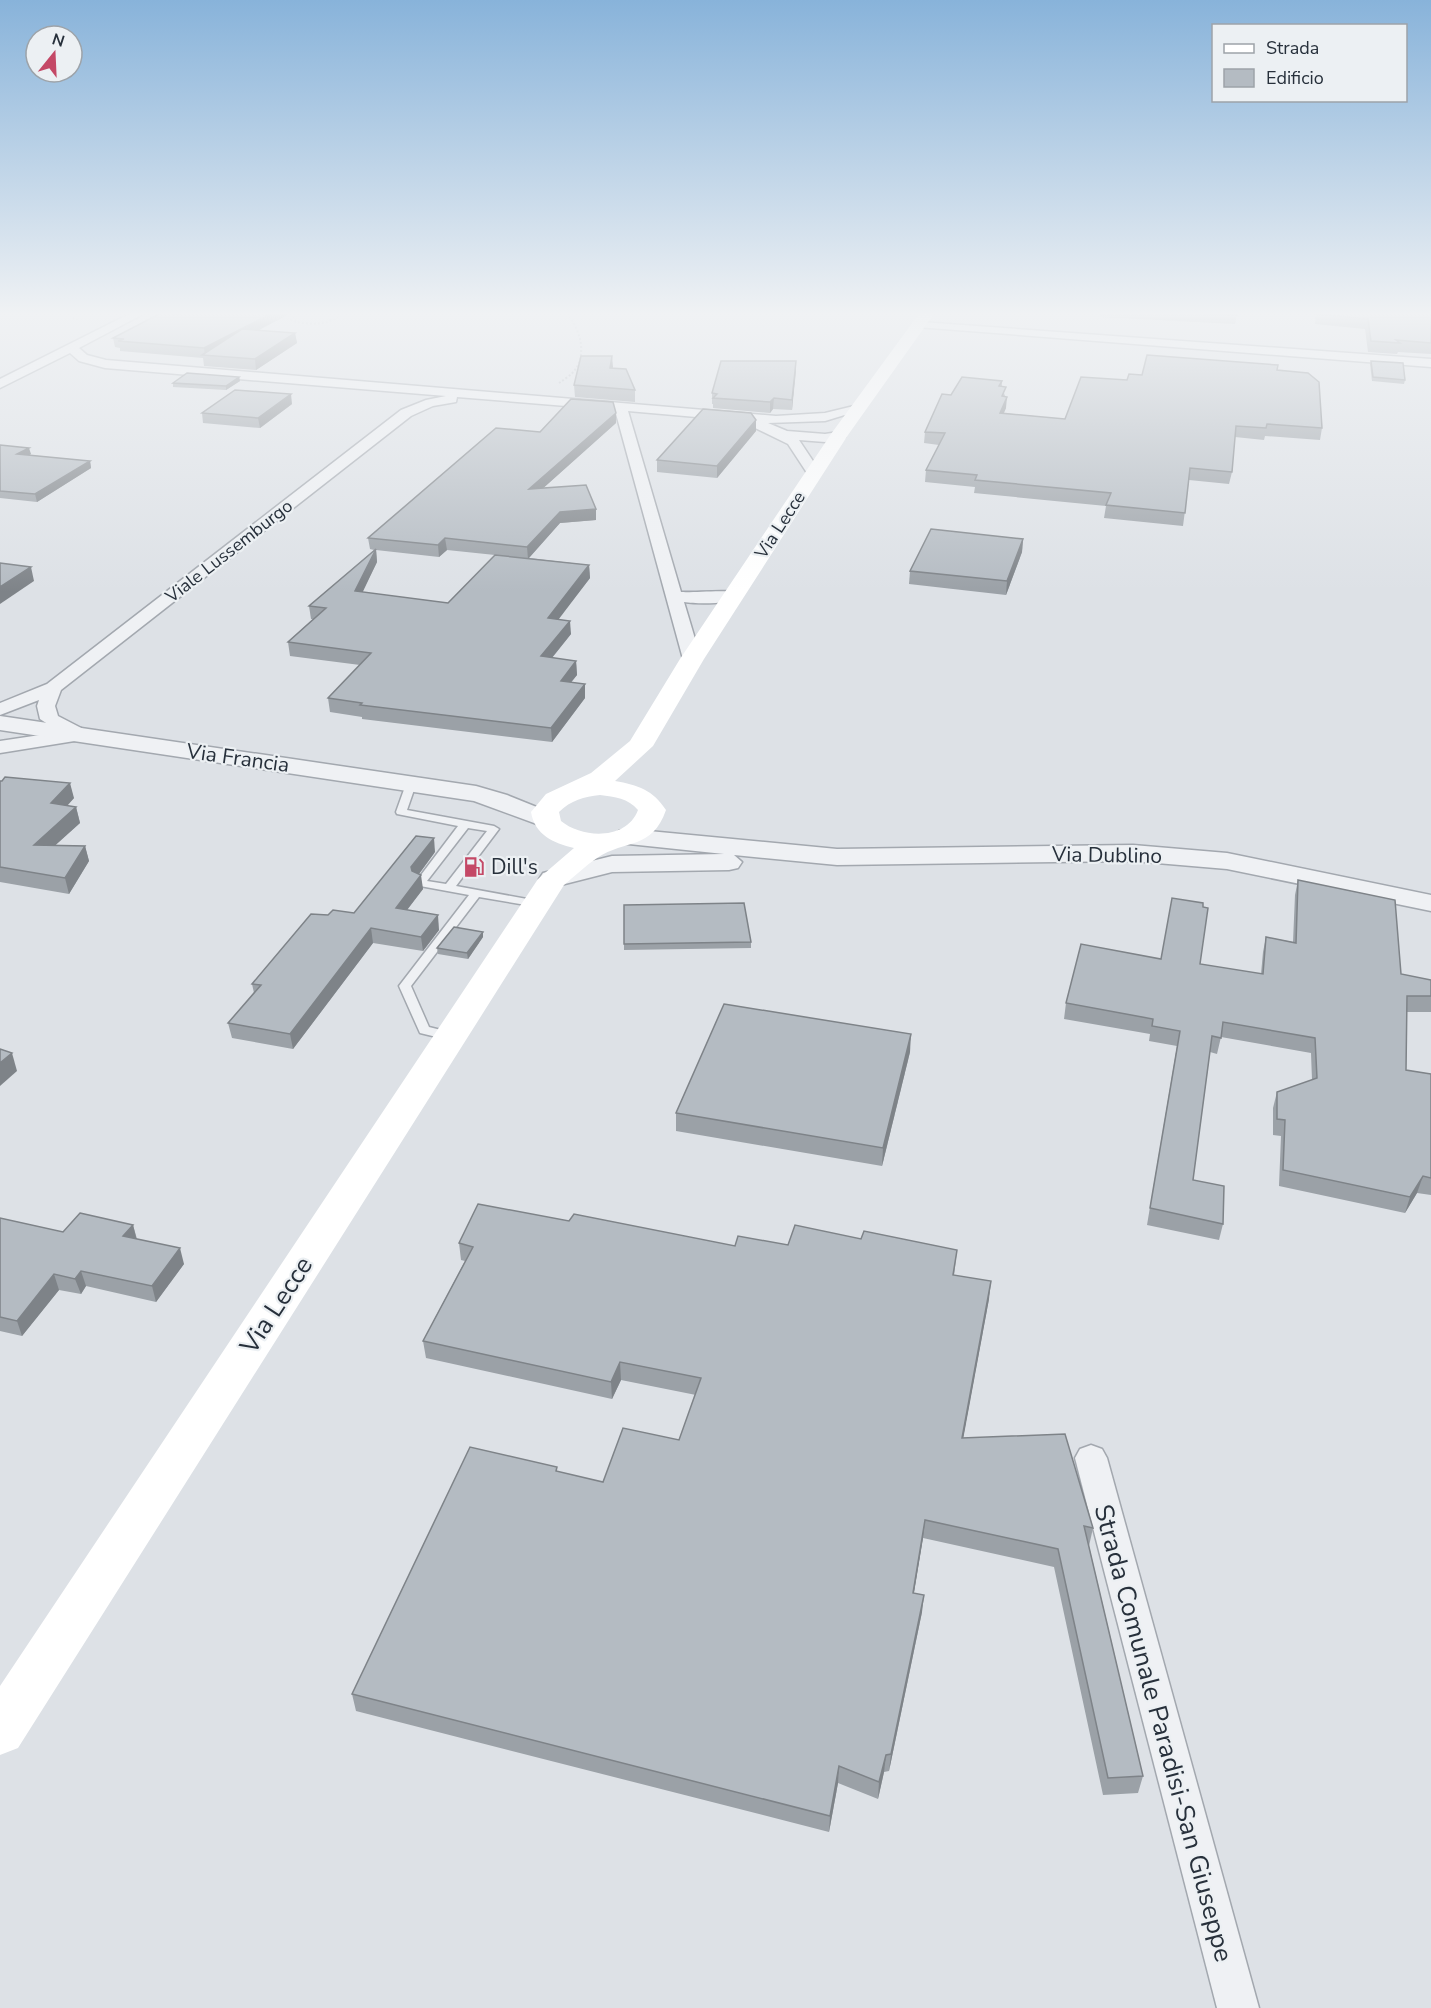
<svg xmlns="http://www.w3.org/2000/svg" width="1431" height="2008" font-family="'Nunito Sans',sans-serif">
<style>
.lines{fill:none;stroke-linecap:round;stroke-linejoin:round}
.service-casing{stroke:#a3a8af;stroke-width:3}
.minor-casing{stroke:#a3a8af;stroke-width:3}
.tertiary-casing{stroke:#a3a8af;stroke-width:3}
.path{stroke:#bbbfc4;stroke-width:2;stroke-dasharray:2 2;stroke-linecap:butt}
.service{fill:#eff1f4;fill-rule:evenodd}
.minor{fill:#eff1f4;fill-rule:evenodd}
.tertiary{fill:#eff1f4;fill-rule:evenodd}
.secondary{fill:#fff;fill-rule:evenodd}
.wall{fill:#9ba1a7;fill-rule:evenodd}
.shaded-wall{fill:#7e8388}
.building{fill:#b4bbc2;stroke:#7e8388;stroke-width:1.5}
.labels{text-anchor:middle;stroke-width:4.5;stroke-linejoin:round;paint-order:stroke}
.far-street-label{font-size:18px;fill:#27303b;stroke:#ecf0f3}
.street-label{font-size:21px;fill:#27303b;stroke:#ecf0f3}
.poi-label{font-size:21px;fill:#27303b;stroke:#ecf0f3;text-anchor:start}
.near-street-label{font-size:26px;fill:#27303b;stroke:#ecf0f3}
</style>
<rect width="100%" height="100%" fill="#dde1e6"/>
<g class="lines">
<!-- service casing -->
<g class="service-casing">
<path id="service" d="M411,781L416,784L407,810L494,826L499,829L456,886L538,901L544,904L538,907L479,897L411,986L429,1027L453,1033L455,1036L449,1040L420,1033L399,986L469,895L420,886L415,883L458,826L397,814L396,812L406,784ZM468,828L487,831L446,884L427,881Z"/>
</g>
<!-- minor casing -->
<g class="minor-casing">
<g id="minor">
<path d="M135,311H149L79,348L87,355L106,360L776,416L825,413L858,405L864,409L825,421L768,423L787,431L825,434L845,431V437L825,442L799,440L821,473L814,477L809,476L788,444L753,427V422L628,411L681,592C695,593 737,588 742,595C733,605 697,604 684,602L701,659L698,663L692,664L683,659L615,410L457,397L456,402L433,406L411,416L61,690L55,706L58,716L87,731L89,735L87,739L0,753V741L60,732L40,719L37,706L39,700L0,715V703L47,684L401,410L426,400L446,396L105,368L79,361L70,353L0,388V379Z"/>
<path d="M921,322L1431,359V367L917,327V323Z"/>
<path d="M1091,1445L1102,1449L1107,1458L1259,2008H1217L1075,1458L1080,1449Z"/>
</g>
</g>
<!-- tertiary casing -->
<g class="tertiary-casing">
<g id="tertiary">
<path d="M0,716L476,786L507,795L554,814L558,819L554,824L545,827L474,801L0,730Z"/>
<path d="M628,829L837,849L1133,845L1227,853L1431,895V911L1227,869L1133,861L837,865L734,855L742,862L738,868L729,870L612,872L553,887L543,885L539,879L543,873L612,856L724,854L619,843L615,837L619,831Z"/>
</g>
</g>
<!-- path -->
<g class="path">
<path d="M78,311L73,318L80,320"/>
<path d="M300,311L291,320C306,325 325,326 338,316L330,311"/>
<path d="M559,383C565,379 573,374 577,367C587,349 578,323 563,311"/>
</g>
<!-- service -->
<use href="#service" class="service"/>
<!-- minor -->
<use href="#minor" class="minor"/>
<!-- tertiary -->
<use href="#tertiary" class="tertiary"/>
<!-- secondary -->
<path class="secondary" d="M921,311H936L848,435L704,659L653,746L615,781C638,785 653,790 666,810C652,850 626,839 597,858C585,866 575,876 564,885L18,1748L0,1755V1686L538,879L574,848C553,843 535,835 531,812L546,794L591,773L630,741L680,659L831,434ZM600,795C615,797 628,798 638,810C627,840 583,839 561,821L559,812C571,800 584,797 600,795Z"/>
</g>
<!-- wall -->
<g class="wall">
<path d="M1100,311H1232L1237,315L1235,324L1099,317Z"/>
<path d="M1316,311H1431V354L1398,352L1397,354L1368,352L1365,329L1315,324Z"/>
<path d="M259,330L295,333L297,343L256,370L204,366L203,358L120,351V348L115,347L113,338Z"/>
<path d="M796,361L792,410L773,409L770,413L713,408V404H712V393Z"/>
<path d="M1371,361L1405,380L1404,384L1372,381L1370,364Z"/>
<path d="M613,368L635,390V402L575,397L574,385Z"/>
<path d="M1277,370L1322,428L1320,440L1265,436L1264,440L1235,437L1232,472L1229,484L1189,480L1183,526L1104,518L1106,506L974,493L975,487L925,482L926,470L939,445L924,443L925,432L951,395L1002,381V386L1005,396L1006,408L1003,413L1065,419L1127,380L1142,375Z"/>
<path d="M239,377L240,381L226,390L173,387V383Z"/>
<path d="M292,404L260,428L203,423L202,413Z"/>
<path d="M616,423L543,488L596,520L560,523L529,558L589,565L590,578L558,619L571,634L552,658L576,661L577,675L571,682L585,698L552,742L362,719V717L330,712L328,698L360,665L290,656L288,642L313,619H311L309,606L374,550L370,549L368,538L540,432ZM376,550L439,557L447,550L495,555L448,603L362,592L377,562Z"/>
<path d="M756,431L717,478L657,472V460Z"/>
<path d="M0,445L31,454L29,455L90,461L91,468L37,502L0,498Z"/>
<path d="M1023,539L1022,552L1006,595L909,584L910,571Z"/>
<path d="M0,781L74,798L67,806L76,807L80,823L55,845L85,846L89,861L69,894L0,882Z"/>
<path d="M435,852L419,874L423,889L407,910L439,930L423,951L373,943L293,1049L232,1038L228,1023L254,993L252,984L328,915L354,913Z"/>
<path d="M1298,880L1401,974L1431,980V1012H1407L1406,1070L1431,1074V1195L1417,1193L1405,1213L1279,1186L1281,1136L1273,1135V1108L1277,1092L1312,1080L1311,1053L1221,1037L1217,1054L1210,1052L1193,1180L1223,1224L1219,1240L1147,1225L1177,1046L1149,1041L1150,1034L1064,1019L1066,1003L1200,964L1261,974L1263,952L1266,937L1293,942L1295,895Z"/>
<path d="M624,905L751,942V948L624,950Z"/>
<path d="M483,937L468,959L438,954L437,948Z"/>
<path d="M910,1052L882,1166L676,1131V1113Z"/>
<path d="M0,1218L63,1232L133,1225L137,1239L184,1264L156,1302L86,1286L81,1294L59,1290L22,1336L0,1331Z"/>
<path d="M569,1221L735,1246L788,1245L861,1239L957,1250L954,1276L989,1299L963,1438L1093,1528L1089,1546L1143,1776L1138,1793L1103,1795L1054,1567L923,1538L914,1593L922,1612L889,1771L884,1772L878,1799L838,1783L829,1832L356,1711L352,1694L557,1467V1472L603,1482L679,1440L696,1395L621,1380L612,1399L426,1358L423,1341L465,1261L461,1260L459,1243Z"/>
</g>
<!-- shaded-wall -->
<g class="shaded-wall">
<path d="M276,311H295L210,356L205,355L204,348Z"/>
<path d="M295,333L297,343L256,370L255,359Z"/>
<path d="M612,356L613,367L610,379V368Z"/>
<path d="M796,361V371L792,410V400Z"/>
<path d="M239,377L240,381L226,390V386Z"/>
<path d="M291,394L292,404L260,428L258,418Z"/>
<path d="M1007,397L1006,408L999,425L1000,413Z"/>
<path d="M774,398L773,409L770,413V402Z"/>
<path d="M616,413V423L530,500L529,489Z"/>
<path d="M756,420V431L717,478V466Z"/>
<path d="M29,448L31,454L19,461L17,454Z"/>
<path d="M90,461L91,468L37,502L35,494Z"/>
<path d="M596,509V520L560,523L528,559L527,547L560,512Z"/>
<path d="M445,538L447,550L439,557L438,545Z"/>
<path d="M1023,539L1022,552L1006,595L1007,581Z"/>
<path d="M376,549L377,562L357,604L355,591Z"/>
<path d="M589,565L590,578L549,632L548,618Z"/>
<path d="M31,567L34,581L0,604V587Z"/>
<path d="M570,621L571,634L542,670L541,656Z"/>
<path d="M576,661L577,675L561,695V681Z"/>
<path d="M585,684V698L552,742L551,728Z"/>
<path d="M70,783L74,798L55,819L51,803Z"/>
<path d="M76,807L80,823L38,861L34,845Z"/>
<path d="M434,838L435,852L413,882L411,867Z"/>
<path d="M85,846L89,861L69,894L65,878Z"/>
<path d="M421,875L423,889L397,923L396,908Z"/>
<path d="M438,915L439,930L423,951L421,937Z"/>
<path d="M371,928L373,943L293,1049L290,1034Z"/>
<path d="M483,932V937L468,959L467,953Z"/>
<path d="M911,1034L910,1052L882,1166L883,1148Z"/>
<path d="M12,1053L17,1071L0,1086V1063Z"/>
<path d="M1423,1176L1417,1193L1405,1213L1410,1197Z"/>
<path d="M133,1225L137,1241L123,1236Z"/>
<path d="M180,1248L184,1264L156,1302L152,1286Z"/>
<path d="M81,1271L86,1286L81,1294L75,1279Z"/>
<path d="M54,1274L59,1290L22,1336L17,1321Z"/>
<path d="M991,1281L989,1299L960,1456L962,1438Z"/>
<path d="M620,1362L621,1380L612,1399L611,1382Z"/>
<path d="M925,1520L923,1538L911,1610L913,1593Z"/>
<path d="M924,1595L922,1612L889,1771L891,1754Z"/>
<path d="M886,1755L884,1772L878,1799L879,1782Z"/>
<path d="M839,1766L838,1783L829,1832L830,1816Z"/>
</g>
<!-- building -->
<g class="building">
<path d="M185,311H276L204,348L118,341L124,339L113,338L161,313L179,314Z"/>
<path d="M1168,311H1232L1237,315Z"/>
<path d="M1317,311H1431V343L1396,340L1400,343L1371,341L1368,319L1317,314Z"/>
<path d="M242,329L295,333L255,359L202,355Z"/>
<path d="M1147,355L1278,365L1277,370L1308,373L1319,382L1322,428L1267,424L1266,428L1236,426L1232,472L1190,468L1185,513L1106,505L1111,493L975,480L977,475L926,470L945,433L925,432L942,394L951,395L962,377L1002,381L999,386L1006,387L1002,396L1007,397L1000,413L1065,419L1081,377L1127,380L1129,374L1142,375Z"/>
<path d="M581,356H612L610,368L626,369L635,390L574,385Z"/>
<path d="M721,361H796L792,400L774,398L770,402L713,398L717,394L712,393Z"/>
<path d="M1371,361L1403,363L1405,380L1373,377Z"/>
<path d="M187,373L239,377L226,386L173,383Z"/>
<path d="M235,390L291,394L258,418L202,413Z"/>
<path d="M571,399L613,402L616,413L529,489L586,485L596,509L560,512L527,547L445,538L438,545L368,538L496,428L540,432Z"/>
<path d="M703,409L751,413L756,420L717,466L657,460Z"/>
<path d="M0,445L29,448L17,454L90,461L35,494L0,491Z"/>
<path d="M931,529L1023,539L1007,581L910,571Z"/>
<path d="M376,549L355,591L448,603L495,555L589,565L548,618L570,621L541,656L576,661L561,681L585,684L551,728L360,705L362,703L328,698L371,653L288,642L326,608L309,606Z"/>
<path d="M0,563L31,567L0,587Z"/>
<path d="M5,777L70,783L51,803L76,807L34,845L85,846L65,878L0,867V781H2Z"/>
<path d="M416,836L434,838L411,867L412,871L421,875L396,908L438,915L421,937L371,928L290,1034L228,1023L261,985L252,984L311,914L328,915L333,910L354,913Z"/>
<path d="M1298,880L1395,900L1401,974L1431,980V996H1407L1406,1070L1431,1074V1178L1423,1176L1410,1197L1283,1170L1285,1120L1277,1119V1092L1317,1078L1315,1038L1223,1022L1221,1038L1212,1036L1193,1180L1224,1186L1223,1224L1150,1208L1180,1031L1152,1026L1153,1019L1066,1003L1081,944L1161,959L1172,898L1203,903V907L1208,908L1200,964L1263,974L1266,937L1296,943Z"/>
<path d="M744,903L751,942L624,944V905Z"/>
<path d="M454,927L483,932L467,953L437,948Z"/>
<path d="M724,1004L911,1034L883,1148L676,1113Z"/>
<path d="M0,1049L12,1053L0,1063Z"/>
<path d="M478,1204L569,1221L574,1214L735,1246L738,1236L788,1245L795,1225L861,1239L864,1231L957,1250L953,1275L991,1281L962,1438L1065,1434L1093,1528L1084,1526L1143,1776L1108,1778L1058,1549L925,1520L913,1593L924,1595L891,1754L886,1755L879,1782L839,1766L830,1816L352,1694L470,1447L557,1467L556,1471L603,1482L623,1428L679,1440L701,1378L620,1362L611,1382L423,1341L473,1247L459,1243Z"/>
<path d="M80,1213L133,1225L123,1236L180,1248L152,1286L81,1271L75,1279L54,1274L17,1321L0,1317V1218L63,1232Z"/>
</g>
<!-- sky -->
<linearGradient id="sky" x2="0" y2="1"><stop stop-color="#88b3da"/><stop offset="0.53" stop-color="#f0f2f4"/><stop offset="1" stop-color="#f0f2f4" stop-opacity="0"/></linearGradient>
<rect width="1431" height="592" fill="url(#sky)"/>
<!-- icons -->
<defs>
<g id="fuel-bare" transform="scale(1.62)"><path d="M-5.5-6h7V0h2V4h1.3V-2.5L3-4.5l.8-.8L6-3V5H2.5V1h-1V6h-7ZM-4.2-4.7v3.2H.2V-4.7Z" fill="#c44866" stroke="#ecf0f3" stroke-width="2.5" paint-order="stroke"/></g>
</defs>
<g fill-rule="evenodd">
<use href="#fuel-bare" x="474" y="867"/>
</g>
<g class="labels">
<!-- far-street labels -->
<g class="far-street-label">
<text transform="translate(780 525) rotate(-57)" y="6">Via Lecce</text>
<text transform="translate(229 551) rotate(-38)" y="6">Viale Lussemburgo</text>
</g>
<!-- street labels -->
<g class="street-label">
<text transform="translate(238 758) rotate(8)" y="7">Via Francia</text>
<text transform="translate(1107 855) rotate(1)" y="7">Via Dublino</text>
</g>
<!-- poi labels -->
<g class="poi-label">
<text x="491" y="874">Dill's</text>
</g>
<!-- near-street labels -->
<g class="near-street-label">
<text transform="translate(276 1305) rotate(-57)" y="9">Via Lecce</text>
<text transform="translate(1164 1733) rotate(75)" y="9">Strada Comunale Paradisi-San Giuseppe</text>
</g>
</g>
<!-- legend -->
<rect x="1212" y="24" width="195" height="78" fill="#ecf0f3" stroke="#9da3a9" stroke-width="1.5"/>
<rect x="1224" y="44" width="30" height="9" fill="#ffffff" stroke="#9da3a9" stroke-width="1.5"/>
<text x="1266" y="54" font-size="18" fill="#27303b">Strada</text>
<rect x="1224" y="69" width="30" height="18" fill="#b4bbc2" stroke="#9da3a9" stroke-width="1.5"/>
<text x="1266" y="84" font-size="18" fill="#27303b">Edificio</text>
<!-- north arrow -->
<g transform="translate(54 54) rotate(18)"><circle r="28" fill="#ecf0f3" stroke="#9da3a9" stroke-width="1.5"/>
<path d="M0-4.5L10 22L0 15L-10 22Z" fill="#c44866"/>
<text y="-9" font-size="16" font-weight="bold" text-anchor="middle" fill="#27303b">N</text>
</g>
</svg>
